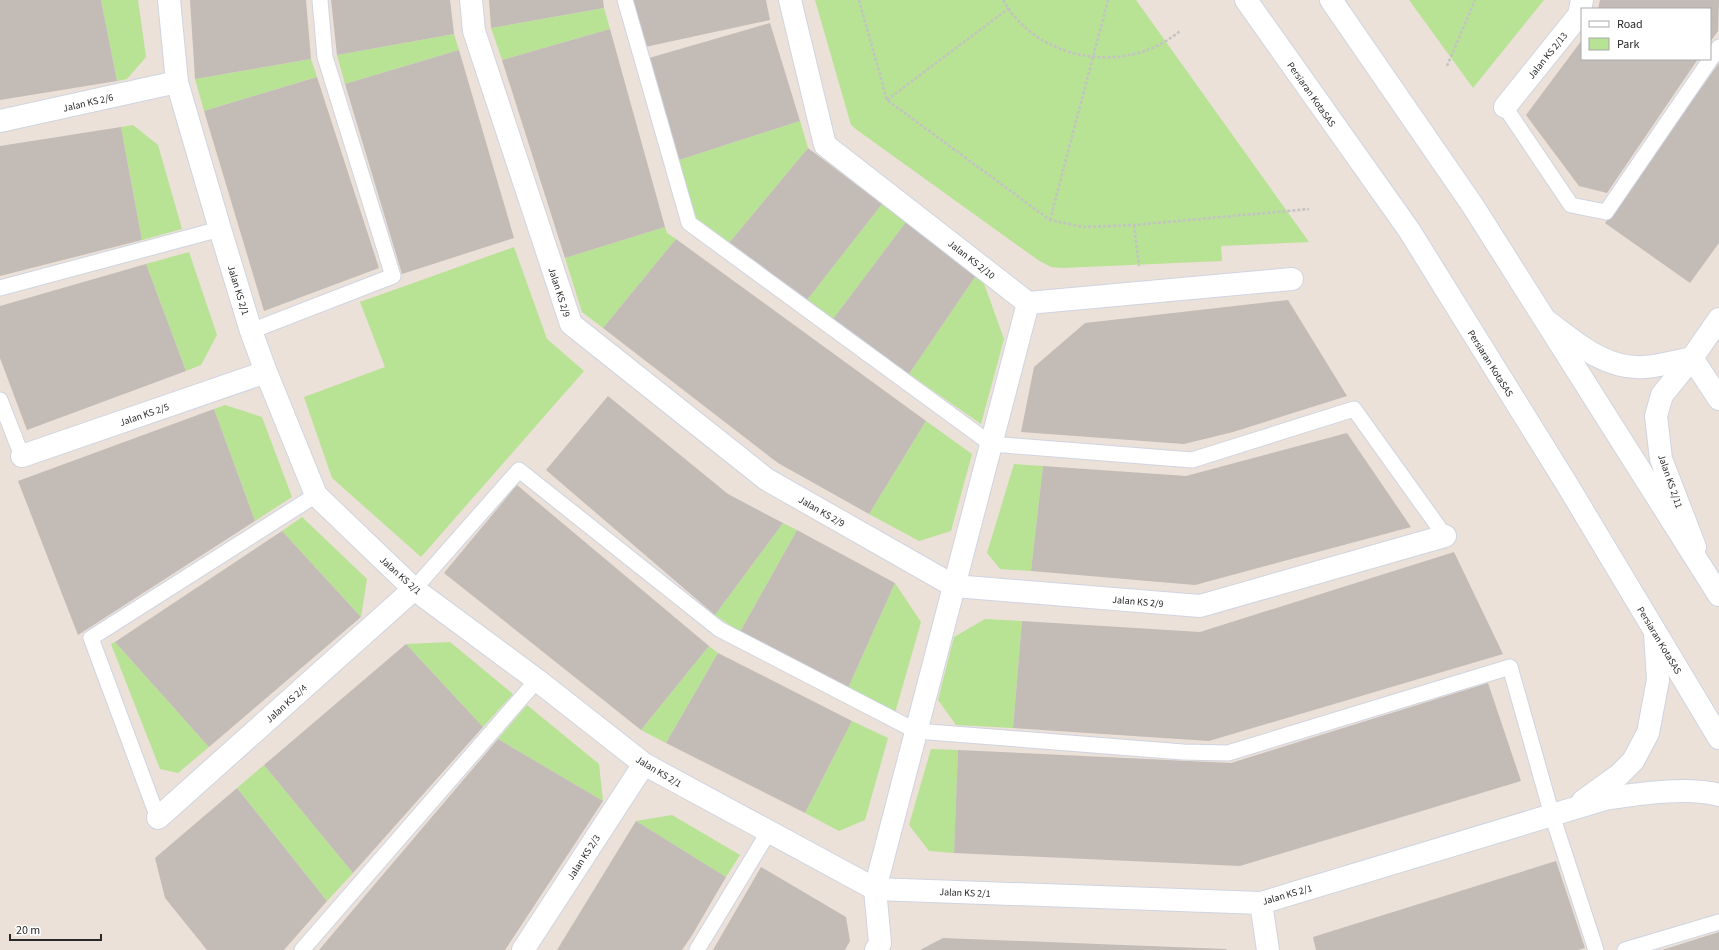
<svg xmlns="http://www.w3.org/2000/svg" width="1719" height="950" font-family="'Source Sans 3',sans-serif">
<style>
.green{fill:#b8e294}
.building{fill:#c3bbb6}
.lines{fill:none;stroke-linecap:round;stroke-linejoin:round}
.service-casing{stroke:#ced4e1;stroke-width:17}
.minor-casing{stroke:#ced4e1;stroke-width:24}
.secondary-casing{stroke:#ced4e1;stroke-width:24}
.path{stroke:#c3c3c3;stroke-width:2.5;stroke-dasharray:3 2;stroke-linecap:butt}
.service{stroke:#fff;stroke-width:15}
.minor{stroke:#fff;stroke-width:22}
.secondary{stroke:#fff;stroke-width:22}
.labels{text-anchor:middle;stroke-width:3;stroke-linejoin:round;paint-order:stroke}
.street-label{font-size:10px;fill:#282828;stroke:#fff}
</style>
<rect width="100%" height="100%" fill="#ebe1d9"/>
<!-- green -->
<g class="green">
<path d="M101,0H138L146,57L127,79L117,81Z"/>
<path d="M815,0H1136L1309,242L1221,246L1222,261L1062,268L1051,267L1038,260L857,130L851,125Z"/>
<path d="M1409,0H1544L1473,88Z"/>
<path d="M604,8L610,29L502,60L491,28Z"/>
<path d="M454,34L459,50L345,84L337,55Z"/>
<path d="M311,59L317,77L204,111L195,79Z"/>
<path d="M800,121L808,148L729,243L696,218L679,160Z"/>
<path d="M133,125L158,145L182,229L142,240L121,127Z"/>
<path d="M882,204L906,222L833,319L807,300Z"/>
<path d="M665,227L667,233L676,239L603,328L582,312L565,258Z"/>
<path d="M514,247L547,339L584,371L421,557L332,478L304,397L385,367L360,302Z"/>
<path d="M189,252L217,335L201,365L186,371L146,264Z"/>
<path d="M977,274L982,278L1004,339L981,424L909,374Z"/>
<path d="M225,405L262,417L292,497L255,521L214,409Z"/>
<path d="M926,421L972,454L951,531L919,541L869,514Z"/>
<path d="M1014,464L1043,466L1031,571L1000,569L987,553Z"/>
<path d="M302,517L367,579L361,617L282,531Z"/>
<path d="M783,523L797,530L740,632L715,615Z"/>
<path d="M895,583L921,622L895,713L848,688Z"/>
<path d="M985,619L1022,621L1013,728L956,725L938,700L954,637Z"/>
<path d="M115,642L209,747L178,773L160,769L111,644Z"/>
<path d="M450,642L513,694L483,727L406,644Z"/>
<path d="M709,646L718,653L666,743L641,730Z"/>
<path d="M527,705L599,764L603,801L498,739Z"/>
<path d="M852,721L888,738L865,820L839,831L805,813Z"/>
<path d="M931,749L958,750L954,853L929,851L909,825Z"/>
<path d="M264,765L353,873L327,901L237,788Z"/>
<path d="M672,815L740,855L726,877L636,821Z"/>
</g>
<!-- building -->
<g class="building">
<path d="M0,0H101L117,81L0,100Z"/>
<path d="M190,0H306L311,59L195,79Z"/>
<path d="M331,0H450L454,34L337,55Z"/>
<path d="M489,0H603L604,8L491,28Z"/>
<path d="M633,0H766L770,20L645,47Z"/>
<path d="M1600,0H1719L1718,31L1710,42V9H1598Z"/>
<path d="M770,23L800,121L679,160L649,58Z"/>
<path d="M610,29L665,227L565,258L502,60Z"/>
<path d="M1582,40V59H1698L1607,193L1579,186L1526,115Z"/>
<path d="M459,50L514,238L402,274L345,84Z"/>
<path d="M1719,63V243L1690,283L1605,223Z"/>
<path d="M317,77L379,268L264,311L204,111Z"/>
<path d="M121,127L142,240L0,276V146Z"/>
<path d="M808,148L882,204L807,300L729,243Z"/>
<path d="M906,222L977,274L909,374L833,319Z"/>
<path d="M676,239L926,421L869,514L778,463L603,328Z"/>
<path d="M146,264L186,371L27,430L0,358V306Z"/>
<path d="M1288,300L1347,396L1233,432L1184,444L1021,432L1034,367L1085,323Z"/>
<path d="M608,396L728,494L783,523L715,615L546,470Z"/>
<path d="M214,409L255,521L78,635L18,481Z"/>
<path d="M1347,433L1411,527L1195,585L1031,571L1043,466L1186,476Z"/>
<path d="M517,485L709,646L641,730L444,573Z"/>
<path d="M797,530L895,583L848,688L740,632Z"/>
<path d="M282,531L361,617L209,747L115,642Z"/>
<path d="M1454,552L1503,654L1209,741L1013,728L1022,621L1200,632Z"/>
<path d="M406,644L483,727L353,873L264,765Z"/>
<path d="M718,653L852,721L805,813L666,743Z"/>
<path d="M1488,683L1521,781L1240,866L954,853L958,750L1231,763Z"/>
<path d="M498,739L603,801L505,950H319Z"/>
<path d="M237,788L327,901L284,950H207L165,898L155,858Z"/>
<path d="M636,821L726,877L691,937L682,950H557Z"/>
<path d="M1556,861L1585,948L1578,950H1316L1313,937Z"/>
<path d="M761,867L846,917L850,941L845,950H713Z"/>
<path d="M1719,932V950H1662Z"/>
<path d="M943,938L1226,949L1227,950H920Z"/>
</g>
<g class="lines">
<!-- service casing -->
<g class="service-casing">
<g id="service">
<path d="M625,0L689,223L991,444L1192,460L1354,409L1445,536"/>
<path d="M1505,107L1571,205L1606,212L1719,47"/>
<path d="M0,288L220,229"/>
<path d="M251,331L393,276L325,57L320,0"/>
<path d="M0,400L22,456"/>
<path d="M414,589L519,470L719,629L916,731L1183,752L1228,753L1510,667L1552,815L1596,950"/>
<path d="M158,818L91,638L316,495"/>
<path d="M302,950L537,680"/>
<path d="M697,950L768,833"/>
<path d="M1625,950L1719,922"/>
</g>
</g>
<!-- minor casing -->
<g class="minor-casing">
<g id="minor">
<path d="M169,0L177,82L220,229L251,331L266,372L316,495L414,589L537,680L644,764L875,889L1261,903L1605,799C1635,794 1690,786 1719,795"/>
<path d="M471,0L474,31L571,324L766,479L954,586L1200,606L1445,536"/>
<path d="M790,0L825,145L1028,303L1292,279"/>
<path d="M1505,107L1579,15L1582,0"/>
<path d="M0,121L177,82"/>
<path d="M1547,321C1575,342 1606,370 1644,367C1660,366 1676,361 1692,358L1719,399"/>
<path d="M22,456L266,372"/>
<path d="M1695,547L1661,459L1656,416L1662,395L1692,358L1719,319"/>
<path d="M1583,801L1619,775L1633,761L1648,733L1658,680L1655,633"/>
<path d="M158,818L414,589"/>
<path d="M1261,903L1268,950"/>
<path d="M523,950L644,764"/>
<path d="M876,950L880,943L875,889L1028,303"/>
</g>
</g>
<!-- secondary casing -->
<g class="secondary-casing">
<g id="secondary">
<path d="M1246,0L1409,230L1568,486L1719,738"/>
<path d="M1331,0L1473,206L1719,595"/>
</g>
</g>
<!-- path -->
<g class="path">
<path d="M859,0L887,100L1050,220L1083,227L1134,225L1309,209"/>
<path d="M1003,0C1038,62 1127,76 1180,31"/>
<path d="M1447,66L1475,0"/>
<path d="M887,100L1009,8"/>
<path d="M1050,220L1108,0"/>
<path d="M1134,225L1139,266"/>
</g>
<!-- service -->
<use href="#service" class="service"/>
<!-- minor -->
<use href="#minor" class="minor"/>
<!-- secondary -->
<use href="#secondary" class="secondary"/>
</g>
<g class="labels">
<!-- street labels -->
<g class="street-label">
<text transform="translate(1547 55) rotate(-51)" y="4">Jalan KS 2/13</text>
<text transform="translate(1312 94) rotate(55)" y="4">Persiaran KotaSAS</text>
<text transform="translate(88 102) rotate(-13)" y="4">Jalan KS 2/6</text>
<text transform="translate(972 259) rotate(38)" y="4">Jalan KS 2/10</text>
<text transform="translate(239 290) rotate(73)" y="4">Jalan KS 2/1</text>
<text transform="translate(560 292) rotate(72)" y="4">Jalan KS 2/9</text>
<text transform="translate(1491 363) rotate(58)" y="4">Persiaran KotaSAS</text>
<text transform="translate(144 414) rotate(-19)" y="4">Jalan KS 2/5</text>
<text transform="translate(1671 481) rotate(71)" y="4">Jalan KS 2/11</text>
<text transform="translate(822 511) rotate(30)" y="4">Jalan KS 2/9</text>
<text transform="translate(401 575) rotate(42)" y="4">Jalan KS 2/1</text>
<text transform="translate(1138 601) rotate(5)" y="4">Jalan KS 2/9</text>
<text transform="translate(1660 640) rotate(59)" y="4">Persiaran KotaSAS</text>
<text transform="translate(286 703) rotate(-42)" y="4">Jalan KS 2/4</text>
<text transform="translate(659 771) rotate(31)" y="4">Jalan KS 2/1</text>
<text transform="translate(583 857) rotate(-57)" y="4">Jalan KS 2/3</text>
<text transform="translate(965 892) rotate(2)" y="4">Jalan KS 2/1</text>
<text transform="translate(1287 894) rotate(-16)" y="4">Jalan KS 2/1</text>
</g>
</g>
<!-- legend -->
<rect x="1581" y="8" width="130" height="52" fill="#ffffff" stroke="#a9a9a9"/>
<rect x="1589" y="21" width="20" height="6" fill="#ffffff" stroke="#a9a9a9"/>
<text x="1617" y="28" font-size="12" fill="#282828">Road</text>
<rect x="1589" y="38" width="20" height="12" fill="#b8e294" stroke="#a9a9a9"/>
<text x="1617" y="48" font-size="12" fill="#282828">Park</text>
<!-- scale -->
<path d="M10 934v6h91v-6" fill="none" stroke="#282828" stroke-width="2"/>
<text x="16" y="934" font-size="12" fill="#282828" stroke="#ffffff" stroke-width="3" paint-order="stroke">20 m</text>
</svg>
